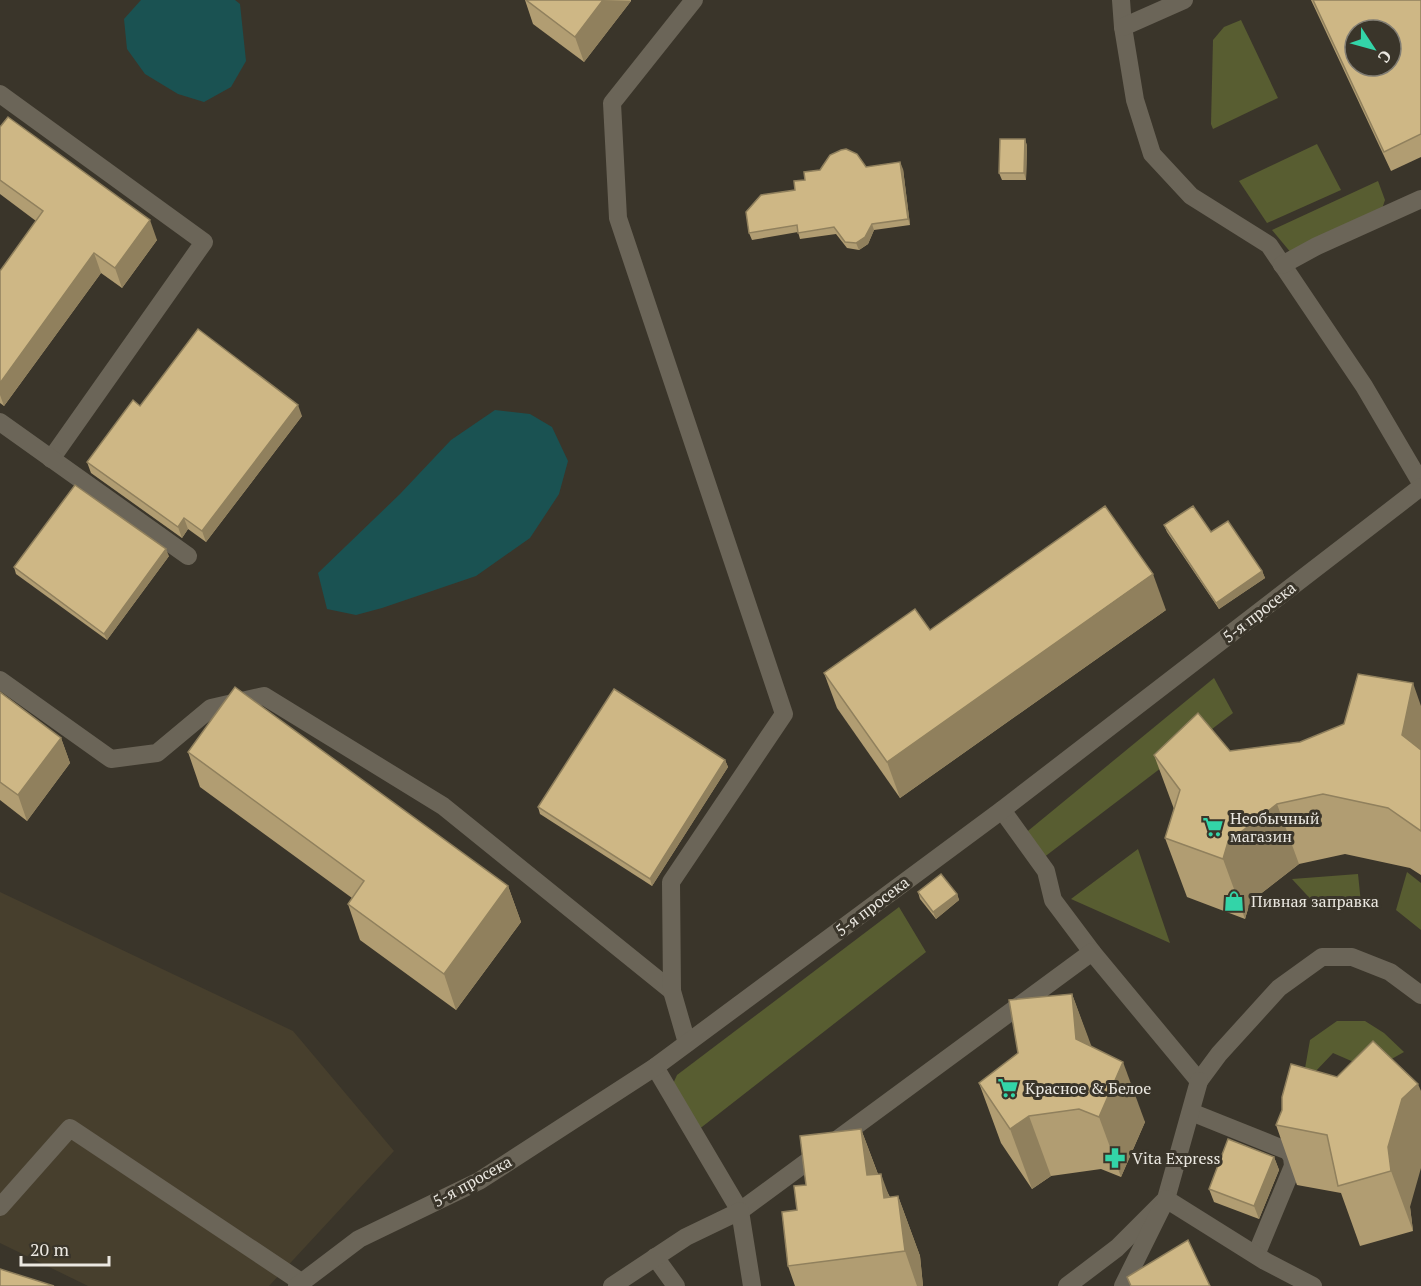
<svg xmlns="http://www.w3.org/2000/svg" width="1421" height="1286" font-family="'PT Serif',serif">
<style>
.built{fill:#473f2d}
.green{fill:#585d31}
.water{fill:#1a5252}
.lines{fill:none;stroke-linecap:round;stroke-linejoin:round}
.minor{stroke:#6b6558;stroke-width:18}
.wall{fill:#b19d72}
.shaded-wall{fill:#90805d}
.building{fill:#ceb785;stroke:#90805d;stroke-width:1.5;fill-rule:evenodd}
.labels{text-anchor:middle;stroke-width:6;stroke-linejoin:round;paint-order:stroke}
.street-label{font-size:16px;fill:#ebe8e1;stroke:#3a352a}
.poi-label{font-size:16px;fill:#ebe8e1;stroke:#3a352a;text-anchor:start}
</style>
<rect width="100%" height="100%" fill="#3a352a"/>
<!-- built -->
<path class="built" d="M0,892L293,1031L394,1151L269,1286H88L0,1243Z"/>
<!-- green -->
<g class="green">
<path d="M1241,20L1278,98L1213,129L1211,124L1213,40L1224,27Z"/>
<path d="M1317,144L1341,190L1267,223L1239,181Z"/>
<path d="M1378,181L1385,200L1381,212L1292,254L1272,230Z"/>
<path d="M1214,678L1233,713L1043,858L1023,835Z"/>
<path d="M1138,849L1170,943L1071,899Z"/>
<path d="M1407,872L1421,883V930L1396,910Z"/>
<path d="M1358,874L1361,903L1317,906L1292,879Z"/>
<path d="M899,907L926,952L698,1130L667,1097L677,1075Z"/>
<path d="M1337,1021H1365L1384,1033L1404,1052L1372,1070L1333,1053L1314,1073L1304,1074L1310,1040Z"/>
</g>
<!-- water -->
<g class="water">
<path d="M141,0H235L240,4L246,61L231,87L204,102L178,94L145,74L127,49L124,19Z"/>
<path d="M495,410L530,414L552,427L568,461L559,494L530,538L476,576L382,608L356,615L327,609L318,573L400,494L451,440Z"/>
</g>
<g class="lines">
<!-- minor -->
<g class="minor">
<path d="M1121,0L1123,27L1135,100L1152,154L1191,196L1269,245L1364,386L1421,483"/>
<path d="M1123,27L1184,0"/>
<path d="M0,94L204,242L51,459"/>
<path d="M1282,265L1317,246L1421,199"/>
<path d="M0,422L188,556"/>
<path d="M0,680L111,759L157,753L211,708L264,696L443,806L672,991"/>
<path d="M1002,810L1046,871L1053,900L1092,952"/>
<path d="M687,1043L672,991L671,882L784,714L618,218L612,103L694,0"/>
<path d="M655,1067L740,1211L1092,952L1199,1081L1219,1054L1279,988L1322,957H1352L1390,972L1421,995"/>
<path d="M1191,1112L1288,1151L1292,1157L1293,1166L1256,1255"/>
<path d="M0,1207L70,1128L301,1282"/>
<path d="M655,1257L676,1286"/>
<path d="M297,1286L359,1239L479,1181L655,1067L1002,810L1421,487"/>
<path d="M612,1286L686,1237L740,1211L752,1286"/>
<path d="M1067,1286L1117,1248L1166,1199L1199,1081"/>
<path d="M1123,1286L1166,1199L1265,1261L1313,1286"/>
</g>
</g>
<!-- wall -->
<g class="wall">
<path d="M525,0H631V1L584,62L533,24Z"/>
<path d="M1311,0H1421V157L1391,171Z"/>
<path d="M0,127L157,240L122,288L101,273L4,406L0,403V271L36,221L0,194Z"/>
<path d="M1025,139L1027,146L1026,180H1002L999,173Z"/>
<path d="M866,167L903,169L910,225L874,230L868,244L859,250L847,248L836,234L800,239L798,232L752,240L749,233L805,180L820,170Z"/>
<path d="M140,406L302,416L206,542L188,529L182,538L91,473L87,462Z"/>
<path d="M1164,525L1211,532L1262,571L1265,578L1219,609L1167,532Z"/>
<path d="M169,556L107,640L16,574L14,567Z"/>
<path d="M1166,610L900,798L837,708L824,673L930,630Z"/>
<path d="M0,692L61,738L70,763L27,821L0,800Z"/>
<path d="M1421,706V875L1410,868L1345,854L1299,864L1250,902L1245,919L1187,897L1165,838L1174,809L1154,755L1230,751L1300,742Z"/>
<path d="M188,752L508,886L521,922L456,1010L360,940L348,904L352,898L200,787Z"/>
<path d="M725,760L728,767L652,886L540,814L538,807Z"/>
<path d="M918,892L957,894L959,900L936,919L920,899Z"/>
<path d="M1072,994L1091,1047L1145,1122L1121,1177L1101,1169L1051,1176L1032,1189L1001,1143L979,1083L1018,1053Z"/>
<path d="M1373,1041L1410,1207L1413,1231L1360,1246L1341,1193L1297,1185L1276,1125L1337,1077Z"/>
<path d="M861,1129L878,1174L890,1197L898,1196L920,1256L923,1286H795L788,1266L806,1185Z"/>
<path d="M1274,1157L1279,1170L1259,1219L1214,1202L1209,1189Z"/>
</g>
<!-- shaded-wall -->
<g class="shaded-wall">
<path d="M603,0L631,1L584,62L575,37Z"/>
<path d="M1025,139L1027,146L1026,180L1024,173Z"/>
<path d="M900,162L903,169L910,225L908,219Z"/>
<path d="M150,220L157,240L122,288L115,268Z"/>
<path d="M872,224L874,230L868,244L859,250L856,243Z"/>
<path d="M94,253L101,273L4,406L0,395V383Z"/>
<path d="M298,405L302,416L206,542L202,531Z"/>
<path d="M184,518L188,529L182,538L178,527Z"/>
<path d="M166,549L169,556L107,640L104,634Z"/>
<path d="M1262,571L1265,578L1219,609L1216,603Z"/>
<path d="M1153,574L1166,610L900,798L887,762Z"/>
<path d="M1413,683L1421,706V787L1402,735Z"/>
<path d="M61,738L70,763L27,821L18,795Z"/>
<path d="M725,760L728,767L652,886L650,879Z"/>
<path d="M1277,804L1299,864L1250,902L1245,919L1223,859L1228,842Z"/>
<path d="M508,886L521,922L456,1010L444,974Z"/>
<path d="M957,894L959,900L936,919L933,912Z"/>
<path d="M1072,994L1094,1053L1076,1039Z"/>
<path d="M1123,1062L1145,1122L1121,1177L1099,1117Z"/>
<path d="M1418,1084L1421,1091V1168L1410,1207L1413,1231L1391,1171L1388,1147L1402,1099Z"/>
<path d="M1029,1116L1051,1176L1032,1189L1010,1129Z"/>
<path d="M861,1129L883,1188L881,1174L902,1232L898,1196L920,1256L923,1286H917L905,1251L867,1175Z"/>
<path d="M1274,1157L1279,1170L1259,1219L1254,1206Z"/>
</g>
<!-- building -->
<g class="building">
<path d="M526,0H603L575,37Z"/>
<path d="M1313,0H1421V134L1384,152ZM1355,30H1391V66H1355Z"/>
<path d="M8,117L150,220L115,268L94,253L0,383V271L43,211L0,180V127Z"/>
<path d="M1000,139H1025L1024,173H999Z"/>
<path d="M846,149L857,154L866,167L900,162L908,219L872,224L865,237L856,243L845,242L834,227L798,233L797,225L749,233L746,212L761,195L795,190L794,181L805,180L804,172L820,170L830,155L841,150Z"/>
<path d="M198,329L298,405L202,531L184,518L178,527L87,462L133,400L140,406Z"/>
<path d="M75,485L166,549L104,634L14,567Z"/>
<path d="M1105,506L1153,574L887,762L824,673L915,609L930,630Z"/>
<path d="M1193,506L1211,532L1228,521L1262,571L1216,603L1164,525Z"/>
<path d="M1358,674L1413,683L1402,735L1421,750V831L1388,808L1323,794L1277,804L1228,842L1223,859L1165,838L1180,790L1154,755L1198,713L1230,751L1300,742L1344,724Z"/>
<path d="M235,687L508,886L444,974L348,904L364,881L188,752Z"/>
<path d="M614,689L725,760L650,879L538,807Z"/>
<path d="M0,692L61,738L18,795L0,782Z"/>
<path d="M941,874L957,894L933,912L918,892Z"/>
<path d="M1072,994L1076,1039L1123,1062L1099,1117L1079,1109L1029,1116L1010,1129L979,1083L1018,1053L1009,1000Z"/>
<path d="M1373,1041L1418,1084L1402,1099L1388,1147L1391,1171L1338,1186L1327,1135L1276,1125L1282,1110V1097L1291,1064L1337,1077Z"/>
<path d="M861,1129L867,1175L881,1174L884,1198L898,1196L905,1251L788,1266L782,1212L797,1210L794,1186L806,1185L800,1136Z"/>
<path d="M1228,1139L1274,1157L1254,1206L1209,1189Z"/>
<path d="M1188,1240L1210,1286H1131L1127,1277Z"/>
<path d="M0,1269L54,1286H0Z"/>
</g>
<!-- icons -->
<defs>
<g id="supermarket-bare" transform="scale(1.62)"><path d="M-6-5.5h2.5l.6 2H6L4.5 2H-2.5L-4.4-4H-6ZM-1.5 3.2a1.3 1.3 0 1 0 .1 0ZM3 3.2a1.3 1.3 0 1 0 .1 0Z" fill="#33d4a8" stroke="#3a352a" stroke-width="2.5" paint-order="stroke"/></g>
<g id="shop-bare" transform="scale(1.62)"><path d="M-5-2.5h2.3a2.7 3.5 0 0 1 5.4 0H5L5.5 6h-11ZM-1.5-2.5h3a1.5 2.3 0 0 0-3 0Z" fill="#33d4a8" stroke="#3a352a" stroke-width="2.5" paint-order="stroke"/></g>
<g id="pharmacy-bare" transform="scale(1.62)"><path d="M-2-6h4v4h4v4h-4v4h-4v-4h-4v-4h4Z" fill="#33d4a8" stroke="#3a352a" stroke-width="2.5" paint-order="stroke"/></g>
</defs>
<g fill-rule="evenodd">
<use href="#supermarket-bare" x="1213" y="827"/>
<use href="#shop-bare" x="1234" y="901"/>
<use href="#supermarket-bare" x="1008" y="1088"/>
<use href="#pharmacy-bare" x="1115" y="1158"/>
</g>
<g class="labels">
<!-- street labels -->
<g class="street-label">
<text transform="translate(1259 612) rotate(-38)" y="6">5-я просека</text>
<text transform="translate(872 906) rotate(-37)" y="6">5-я просека</text>
<text transform="translate(472 1181) rotate(-29)" y="6">5-я просека</text>
</g>
<!-- poi labels -->
<g class="poi-label">
<text x="1230" y="824">Необычный<tspan x="1230" dy="18">магазин</tspan></text>
<text x="1251" y="907">Пивная заправка</text>
<text x="1025" y="1094">Красное &amp; Белое</text>
<text x="1132" y="1164">Vita Express</text>
</g>
</g>
<!-- north arrow -->
<g transform="translate(1373 48) rotate(126)"><circle r="28" fill="#3a352a" stroke="#817d73" stroke-width="1.5"/>
<path d="M0-4.5L10 22L0 15L-10 22Z" fill="#33d4a8"/>
<text y="-9" font-size="16" font-weight="bold" text-anchor="middle" fill="#ebe8e1">С</text>
</g>
<!-- scale -->
<path d="M21 1256v9h88v-9" fill="none" stroke="#ebe8e1" stroke-width="3"/>
<text x="30" y="1256" font-size="18" fill="#ebe8e1" stroke="#3a352a" stroke-width="4.5" paint-order="stroke">20 m</text>
</svg>
